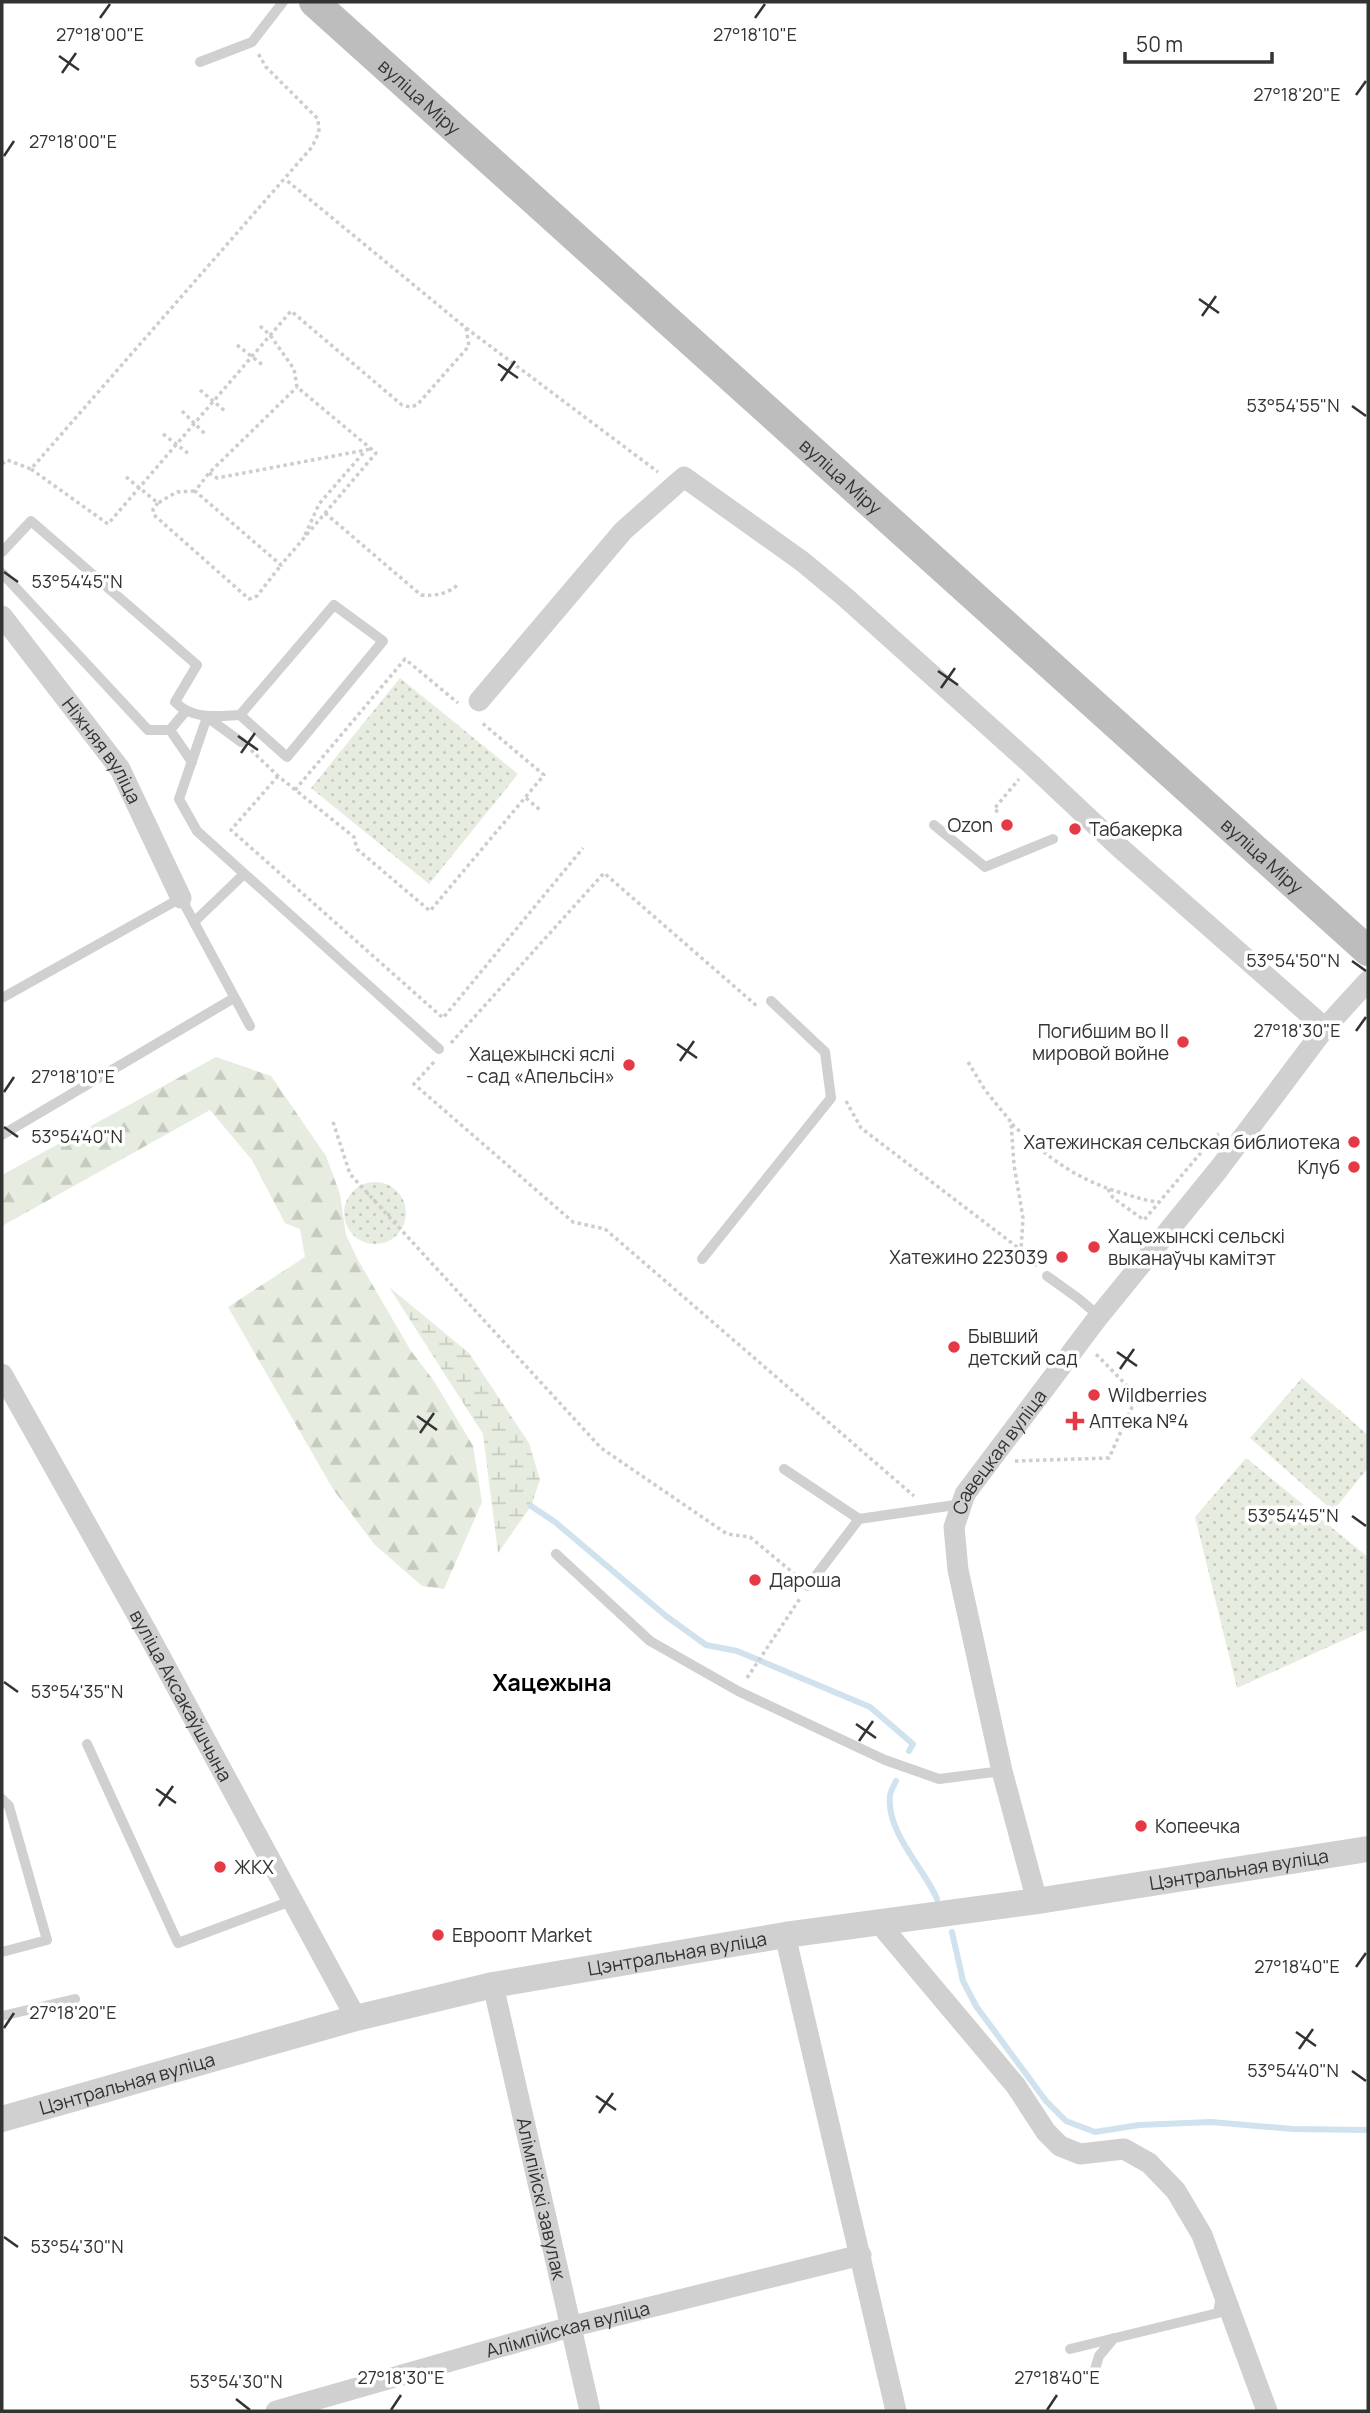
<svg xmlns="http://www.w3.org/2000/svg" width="1370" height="2413" font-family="Manrope,sans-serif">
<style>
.green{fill:url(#green-dots)}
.forest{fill:url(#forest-firs)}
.wetland{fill:url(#wetland-marsh)}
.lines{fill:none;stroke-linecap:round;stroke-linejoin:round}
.stream{stroke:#cfe2ee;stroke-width:6}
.path{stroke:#cdcdcd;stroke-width:3.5;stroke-dasharray:3.5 3.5;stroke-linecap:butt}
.service{stroke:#d0d0d0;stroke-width:10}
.minor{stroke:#d0d0d0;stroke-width:21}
.tertiary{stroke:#d0d0d0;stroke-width:26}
.secondary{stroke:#bdbdbd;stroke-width:30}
.ticks{fill:none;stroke:#333;stroke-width:2.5}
.poi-dot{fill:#e63946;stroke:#fff;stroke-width:2.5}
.labels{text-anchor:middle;stroke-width:7;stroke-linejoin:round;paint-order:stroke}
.street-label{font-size:19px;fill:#333;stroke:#fff}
.poi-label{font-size:19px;fill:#333;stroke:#fff;text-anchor:start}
.quarter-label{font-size:23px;font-weight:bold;fill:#000;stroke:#fff}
.ticks-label{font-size:18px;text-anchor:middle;fill:#333;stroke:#fff;stroke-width:7;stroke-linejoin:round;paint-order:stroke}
</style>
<defs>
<pattern id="green-dots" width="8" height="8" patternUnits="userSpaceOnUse" patternTransform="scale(1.75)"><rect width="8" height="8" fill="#e6ecdf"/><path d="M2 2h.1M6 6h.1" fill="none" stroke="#c6cbc0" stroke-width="1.8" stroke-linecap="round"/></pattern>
<pattern id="forest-firs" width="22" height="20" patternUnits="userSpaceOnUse" patternTransform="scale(1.75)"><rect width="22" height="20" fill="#e6ecdf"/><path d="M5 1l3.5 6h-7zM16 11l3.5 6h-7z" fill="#c6cbc0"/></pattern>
<pattern id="wetland-marsh" width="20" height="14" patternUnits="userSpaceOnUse" patternTransform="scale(1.75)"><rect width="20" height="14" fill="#e6ecdf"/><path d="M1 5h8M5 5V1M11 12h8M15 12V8" fill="none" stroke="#c6cbc0"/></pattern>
</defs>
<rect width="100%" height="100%" fill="#fff"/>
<!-- green -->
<g class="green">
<path d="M400,678L518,774L429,884L311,788Z"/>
<circle cx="375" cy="1213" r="31"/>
<path d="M1302,1378L1368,1435V1468L1333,1511L1250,1438Z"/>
<path d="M1246,1458L1368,1557V1629L1237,1688L1195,1517Z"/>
</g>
<!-- forest -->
<path class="forest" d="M216,1057L271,1076L326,1156L340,1194L346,1235L358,1260L411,1351L434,1381L473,1446L482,1502L444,1589L422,1586L374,1544L333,1489L228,1307L305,1257L300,1229L285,1223L252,1160L210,1110L2,1226V1175Z"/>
<!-- wetland -->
<path class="wetland" d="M389,1287L469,1353L529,1443L540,1480L531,1506L498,1553L483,1434Z"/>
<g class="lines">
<!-- stream -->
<g class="stream">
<path d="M531,1506L555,1522L666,1616L706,1645L737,1651L870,1707L913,1744L909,1751"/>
<path d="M896,1781C894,1785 890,1792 890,1796C886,1832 924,1868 937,1899"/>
<path d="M952,1932L963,1981L976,2006L1046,2101L1066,2121L1095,2132L1139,2125L1211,2122L1293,2129L1368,2130"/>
</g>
<!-- path -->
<g class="path">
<path d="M260,326L270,335L294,369L297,387L376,453L281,565L195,491L209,473L297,387"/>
<path d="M466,328L658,472"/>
<path d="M237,345L264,366"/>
<path d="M200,390L225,411"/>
<path d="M182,411L205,434"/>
<path d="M163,434L189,454"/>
<path d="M2,464L7,460L31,469L312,147L319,132L318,119L266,67L258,53"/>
<path d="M31,469L108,524L291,311L402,405L410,407L417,405L469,346L466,328L285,179"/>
<path d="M209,473L217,478L371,449"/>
<path d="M126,477L158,503L177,492L195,491"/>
<path d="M158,503L153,509L154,515L249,599L257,596L281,565"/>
<path d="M325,513L421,595C437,596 447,594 459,584"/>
<path d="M305,535L319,504L365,451"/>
<path d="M251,750L278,776L354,837L357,849L430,911L544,775L481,722"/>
<path d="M278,776L231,830L443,1018L583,848"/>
<path d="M295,790L405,659L458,703"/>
<path d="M526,798L540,810"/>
<path d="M998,812L994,809L1019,779"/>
<path d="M451,1043L604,873L758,1007"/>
<path d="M434,1062L414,1084L573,1222L605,1229L914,1496"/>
<path d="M968,1062L985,1090L1011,1122L1014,1165L1023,1218L1021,1250L1037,1266"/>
<path d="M846,1101L861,1128L1021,1250"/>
<path d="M333,1122L350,1174L601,1448L727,1534L750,1537L797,1576"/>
<path d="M1012,1124C1047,1157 1075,1179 1122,1193C1135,1197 1147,1201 1159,1202"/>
<path d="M1108,1189L1113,1198L1144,1220L1215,1136L1219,1134"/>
<path d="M1015,1461L1109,1458L1137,1396L1094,1352"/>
<path d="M747,1678L801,1597"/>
</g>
<!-- service -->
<g class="service">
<path d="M200,62L252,42L283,2"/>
<path d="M2,552L31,521L197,665L175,702C193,720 216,716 240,715L334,605L383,641L287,757L240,715"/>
<path d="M2,573L148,730H170L185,712"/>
<path d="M170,730L192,762"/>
<path d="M241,742L207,717L179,799L197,831L439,1049"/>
<path d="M934,825L985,867L1053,839"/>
<path d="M194,922L244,874"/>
<path d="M2,998L181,898L250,1026"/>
<path d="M2,1135L234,998"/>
<path d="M702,1259L831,1098L825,1052L771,1001"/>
<path d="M1047,1276L1079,1299L1099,1316"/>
<path d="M784,1469L859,1519"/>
<path d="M556,1554L650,1641L738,1691L885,1760L939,1779L1002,1771"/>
<path d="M808,1586L859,1519L962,1504"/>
<path d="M87,1744L178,1943L291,1901"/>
<path d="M2,1799L9,1806L47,1940L2,1952"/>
<path d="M2,2016L75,1999"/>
<path d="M1070,2349L1218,2313L1221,2296"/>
<path d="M1093,2376L1099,2356L1114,2338"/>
</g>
<!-- minor -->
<g class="minor">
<path id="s1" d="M2,616L120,769L181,898"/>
<path d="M479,701L623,531L684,477L803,562L845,597L1032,765L1118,846L1325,1028"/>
<path id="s2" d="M2,1374L148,1634L356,2018"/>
<path id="s3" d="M1037,1901L1002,1771L958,1570L954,1527L965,1494L1099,1316L1218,1170L1325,1028L1368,981"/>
<path d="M879,1923L1016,2086L1046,2132L1060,2146L1080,2154L1124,2149L1149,2163L1176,2191L1202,2235L1267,2411"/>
<path d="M785,1935L896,2411"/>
<path id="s4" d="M493,1985L590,2411"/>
<path id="s5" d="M276,2411L570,2327L861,2255"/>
</g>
<!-- tertiary -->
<path class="tertiary" id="s6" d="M2,2119L356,2018L493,1985L785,1935L1037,1901L1368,1849"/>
<!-- secondary -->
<path class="secondary" id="s7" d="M314,2L1368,951"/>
</g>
<!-- ticks -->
<path class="ticks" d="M100,18L110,4M755,18L765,4M59,56L79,70M62,73L76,53M1356,95L1366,81M4,156L14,141M1199,299L1219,313M1202,316L1216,296M498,364L518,378M501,381L515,361M1352,406L1366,416M4,572L18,582M938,671L958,685M941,688L955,668M238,736L258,750M241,753L255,733M1352,961L1366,971M1356,1031L1366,1017M677,1044L697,1058M680,1061L694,1041M4,1092L14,1077M4,1127L18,1137M1117,1352L1137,1366M1120,1369L1134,1349M417,1416L437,1430M420,1433L434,1413M1352,1516L1366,1526M4,1682L18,1692M856,1724L876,1738M859,1741L873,1721M156,1789L176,1803M159,1806L173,1786M1356,1967L1366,1953M4,2028L14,2013M1296,2032L1316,2046M1299,2049L1313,2029M1352,2071L1366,2081M596,2096L616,2110M599,2113L613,2093M4,2237L18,2247M236,2399L250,2410M391,2410L401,2395M1047,2410L1057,2395"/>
<!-- markers -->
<g class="poi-dot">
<circle cx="1007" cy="825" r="7"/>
<circle cx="1075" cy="829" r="7"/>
<circle cx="1183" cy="1042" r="7"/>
<circle cx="629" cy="1065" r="7"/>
<circle cx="1354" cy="1142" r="7"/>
<circle cx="1354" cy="1167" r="7"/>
<circle cx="1094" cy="1247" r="7"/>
<circle cx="1062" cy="1257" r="7"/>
<circle cx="954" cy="1347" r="7"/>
<circle cx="1094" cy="1395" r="7"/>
<path d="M1071.5 1410.5h7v7h7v7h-7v7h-7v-7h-7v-7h7z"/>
<circle cx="755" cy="1580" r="7"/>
<circle cx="1141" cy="1826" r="7"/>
<circle cx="220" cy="1867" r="7"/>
<circle cx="438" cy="1935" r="7"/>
</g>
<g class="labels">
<!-- street labels -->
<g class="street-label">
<text dy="7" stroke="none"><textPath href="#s7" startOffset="142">вуліца Міру</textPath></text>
<text dy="7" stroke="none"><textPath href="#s7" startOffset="709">вуліца Міру</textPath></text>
<text dy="7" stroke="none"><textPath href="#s1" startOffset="168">Ніжняя вуліца</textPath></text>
<text dy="7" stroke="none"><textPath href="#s7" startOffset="1276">вуліца Міру</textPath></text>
<text dy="7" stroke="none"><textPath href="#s3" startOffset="472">Савецкая вуліца</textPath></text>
<text dy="7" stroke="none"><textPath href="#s2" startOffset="368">вуліца Аксакаўшчына</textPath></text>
<text dy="7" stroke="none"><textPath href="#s6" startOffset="1264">Цэнтральная вуліца</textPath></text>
<text dy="7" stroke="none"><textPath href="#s6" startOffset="696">Цэнтральная вуліца</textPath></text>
<text dy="7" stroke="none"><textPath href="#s6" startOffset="130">Цэнтральная вуліца</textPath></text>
<text dy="7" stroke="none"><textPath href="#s4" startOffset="219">Алімпійскі завулак</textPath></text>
<text dy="7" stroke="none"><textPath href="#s5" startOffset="303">Алімпійская вуліца</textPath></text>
</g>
<!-- poi labels -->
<g class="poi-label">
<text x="993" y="832" text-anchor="end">Ozon</text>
<text x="1089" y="836">Табакерка</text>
<text x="1169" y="1038" text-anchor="end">Погибшим во II<tspan x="1169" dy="22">мировой войне</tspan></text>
<text x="615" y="1061" text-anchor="end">Хацежынскі яслі<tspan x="615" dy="22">- сад «Апельсін»</tspan></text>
<text x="1340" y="1149" text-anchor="end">Хатежинская сельская библиотека</text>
<text x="1340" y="1174" text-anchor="end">Клуб</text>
<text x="1108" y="1243">Хацежынскі сельскі<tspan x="1108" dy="22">выканаўчы камітэт</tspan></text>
<text x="1048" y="1264" text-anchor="end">Хатежино 223039</text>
<text x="968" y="1343">Бывший<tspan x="968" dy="22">детский сад</tspan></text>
<text x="1108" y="1402">Wildberries</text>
<text x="1089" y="1428">Аптека №4</text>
<text x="769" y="1587">Дароша</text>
<text x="1155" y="1833">Копеечка</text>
<text x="234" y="1874">ЖКХ</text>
<text x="452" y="1942">Евроопт Market</text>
</g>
<!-- quarter labels -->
<g class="quarter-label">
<text x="552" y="1691">Хацежына</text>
</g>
</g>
<g class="ticks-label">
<text x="100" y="41">27°18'00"E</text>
<text x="755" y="41">27°18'10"E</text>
<text x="1297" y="101">27°18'20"E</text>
<text x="73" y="148">27°18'00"E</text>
<text x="1293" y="412">53°54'55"N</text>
<text x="77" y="588">53°54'45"N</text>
<text x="1293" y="967">53°54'50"N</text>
<text x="1297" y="1037">27°18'30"E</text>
<text x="73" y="1083">27°18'10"E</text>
<text x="77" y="1143">53°54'40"N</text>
<text x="1293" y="1522">53°54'45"N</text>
<text x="77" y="1698">53°54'35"N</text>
<text x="1297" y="1973">27°18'40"E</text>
<text x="73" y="2019">27°18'20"E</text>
<text x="1293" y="2077">53°54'40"N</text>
<text x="77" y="2253">53°54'30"N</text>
<text x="401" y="2384">27°18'30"E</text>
<text x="1057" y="2384">27°18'40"E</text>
<text x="236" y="2388">53°54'30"N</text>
</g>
<!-- border -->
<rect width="1370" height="2413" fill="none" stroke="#333333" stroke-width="7"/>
<!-- scale -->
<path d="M1125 52v10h147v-10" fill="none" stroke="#333333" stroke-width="3.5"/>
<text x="1136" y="52" font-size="21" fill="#333333" stroke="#ffffff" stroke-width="5" paint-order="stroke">50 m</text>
</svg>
